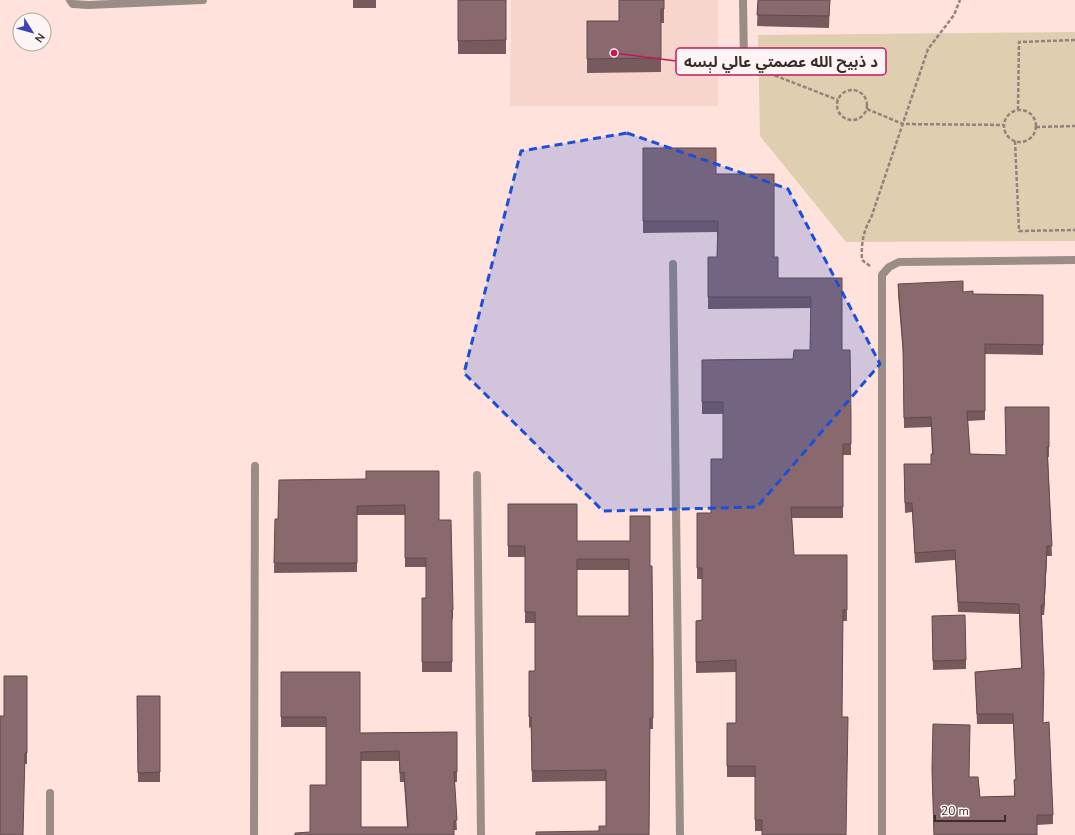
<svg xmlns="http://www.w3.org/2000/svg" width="1075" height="835" font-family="'Nunito Sans','Noto Sans Arabic',sans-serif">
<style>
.built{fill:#f7d4cc}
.green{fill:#e0ceb0}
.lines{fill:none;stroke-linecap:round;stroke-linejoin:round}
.path{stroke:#96817c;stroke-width:2.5;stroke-dasharray:4 2;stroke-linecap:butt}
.street{stroke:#998d85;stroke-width:8}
.wall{fill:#765a5e;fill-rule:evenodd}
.shaded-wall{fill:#604a4c}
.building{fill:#89696d;stroke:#604a4c;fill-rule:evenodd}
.marked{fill:#1d4ed8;fill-opacity:0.2;stroke:#1d4ed8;stroke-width:3;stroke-dasharray:8 5;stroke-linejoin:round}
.leader{fill:none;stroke:#c2185b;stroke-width:1.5}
.callout-dot{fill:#c2185b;stroke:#fcf5f3;stroke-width:1.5}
.callout{fill:#fcf5f3;stroke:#c2185b;stroke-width:1.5}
.callout-label{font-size:15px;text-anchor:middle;font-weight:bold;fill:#392c29}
</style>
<rect width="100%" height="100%" fill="#ffe2db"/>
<!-- built -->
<path class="built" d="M511,0H718V106H510Z"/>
<!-- green -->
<path class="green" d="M1075,32V241L846,242L760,136L758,35Z"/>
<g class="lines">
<!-- path -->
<g class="path">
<path d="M758,69L838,100"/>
<circle cx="852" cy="105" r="15"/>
<path d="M867,109L903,124L1004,125"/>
<path d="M1018,110L1019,42L1075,40"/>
<circle cx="1020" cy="126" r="16"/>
<path d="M1036,127L1075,126"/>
<path d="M1015,141L1019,231L1075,230"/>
<path d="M870,266L862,260C861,245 863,231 871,218L928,49L954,15L960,0"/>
</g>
<!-- street -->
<g class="street">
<path d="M70,0L73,4L88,5L203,0"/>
<path d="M743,0L744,64"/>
<path d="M673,264L680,835"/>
<path d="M477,475L481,835"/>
<path d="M50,793V835"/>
<path d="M254,835L255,466"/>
<path d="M882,835V275L889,267L899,262L1075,260"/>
</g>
</g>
<!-- wall -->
<g class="wall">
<rect x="353" y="0" width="23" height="8"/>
<rect x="458" y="0" width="48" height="54"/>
<path d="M664,0V23H661V72L587,73V21H619Z"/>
<path d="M758,0H830L829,28L757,26Z"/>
<path d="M643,148L716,174L778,278H842V350L851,417V455H843V518H792L794,555H847V621H843L762,831H755V777H727V723H736V672L696,673V621L702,620V579H697V513H711L723,459V414H702V360L793,359L810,350L811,308L708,309V257H717V232L643,233Z"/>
<path d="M898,284L963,292L973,294L1043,295V355L985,354V420L968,421L970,454L1006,455L1049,407V457H1048L1052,556H1047L1044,615H1042L1043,723L1053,815V824L1037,825V835H934L932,769L969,777L980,797L1014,796V780L1016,779L1013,724H977L975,672L1021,668L1019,614L958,612L955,560L915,563L912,512L905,513L904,464H931L932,454L931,427L904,428L903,355L898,294Z"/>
<path d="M366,479L439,520L453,610V619H452V672H422V598H426V567H405V515H357V572L274,573L275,519H278Z"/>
<path d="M508,504L577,541L650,566L653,673V729H650L649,835L599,831L606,826V781L532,782L531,727L529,728V671H535V623H525V557H508ZM577,570H629V616H577Z"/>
<path d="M932,626L966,660V669L933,670Z"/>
<path d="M281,672L360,733L457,732V782H454L457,830L310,832L326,785V727H281ZM361,761H399L400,782H404L407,827H361Z"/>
<path d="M27,676V764H25L4,716Z"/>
<path d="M137,696H160V782H138Z"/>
</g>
<!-- shaded-wall -->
<path class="shaded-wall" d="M1047,546V556L1044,615V605Z"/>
<!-- building -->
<g class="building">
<path d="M458,0H506V40L458,41Z"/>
<path d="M619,0H664V9H661V58L587,59V21H619Z"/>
<path d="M758,0H830L829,16L757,15Z"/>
<path d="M643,148H716V174H774V257H778V278H842V350H850L851,417V444H843V507H791L794,555H847V610H843L842,717H848L846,835H762V820H755V766H727V723H736V660L696,662V621L702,620V568H697V513H711V459H723V402H702V360L793,359L794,350H810L811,297H708V257H717L718,221H643Z"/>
<path d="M963,281V292L973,291V294L1043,295V345L985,344V411H967L970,454L1006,455L1005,407H1049V447H1047L1052,546H1047L1044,605H1041L1044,674L1043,723L1049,722L1053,815H1037V835H934L932,769L933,724L970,725L969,777H978L980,797L1015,796L1014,780L1016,779L1013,714H977L975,672L1022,668L1019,604L958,602L955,550L915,553L912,503H905L904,464H931V454H933L931,417L904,418L903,345L898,284Z"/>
<path d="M366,471H439V520H451L453,610H452V662H422V598H426V558H405V505L357,506V563H274L275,519H278L279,480L366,479Z"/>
<path d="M508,504H577V541H630V516H650V566H652L653,662V718H650L649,835H536V832L599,831V826H606V770L532,771L531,717H529V671H535V612H525V546H508ZM577,559H629V616H577Z"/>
<path d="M965,615L966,660L933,661L932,616Z"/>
<path d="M281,672H360V733L457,732V772H454L457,820L454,821V835H295V833L310,832V785H326V717H281ZM399,751L400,773L404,772L408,827H361V752Z"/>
<path d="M4,676H27V753H25L23,835H0V716H4Z"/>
<path d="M137,696H160V772L138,773Z"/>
</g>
<!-- marked area -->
<path class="marked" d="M627,133L788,189L880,364L757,507L603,511L464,373L521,151Z"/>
<!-- callouts -->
<path class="leader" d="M614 53L676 61"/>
<circle class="callout-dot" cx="614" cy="53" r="4"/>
<rect class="callout" x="676" y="48" width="210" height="27" rx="4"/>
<g class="callout-label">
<text x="781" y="67">د ذبیح الله عصمتي عالي لېسه</text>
</g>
<!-- north arrow -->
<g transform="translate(32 32) rotate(127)"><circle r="19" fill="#fcf5f3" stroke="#aea5a2"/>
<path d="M0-3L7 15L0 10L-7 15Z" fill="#3b43b7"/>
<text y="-6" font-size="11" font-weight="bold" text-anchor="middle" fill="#392c29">N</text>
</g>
<!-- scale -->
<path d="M935 815v6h70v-6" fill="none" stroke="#392c29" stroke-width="2"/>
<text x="941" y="815" font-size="12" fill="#392c29" stroke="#fcf5f3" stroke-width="3" paint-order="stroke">20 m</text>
</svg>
